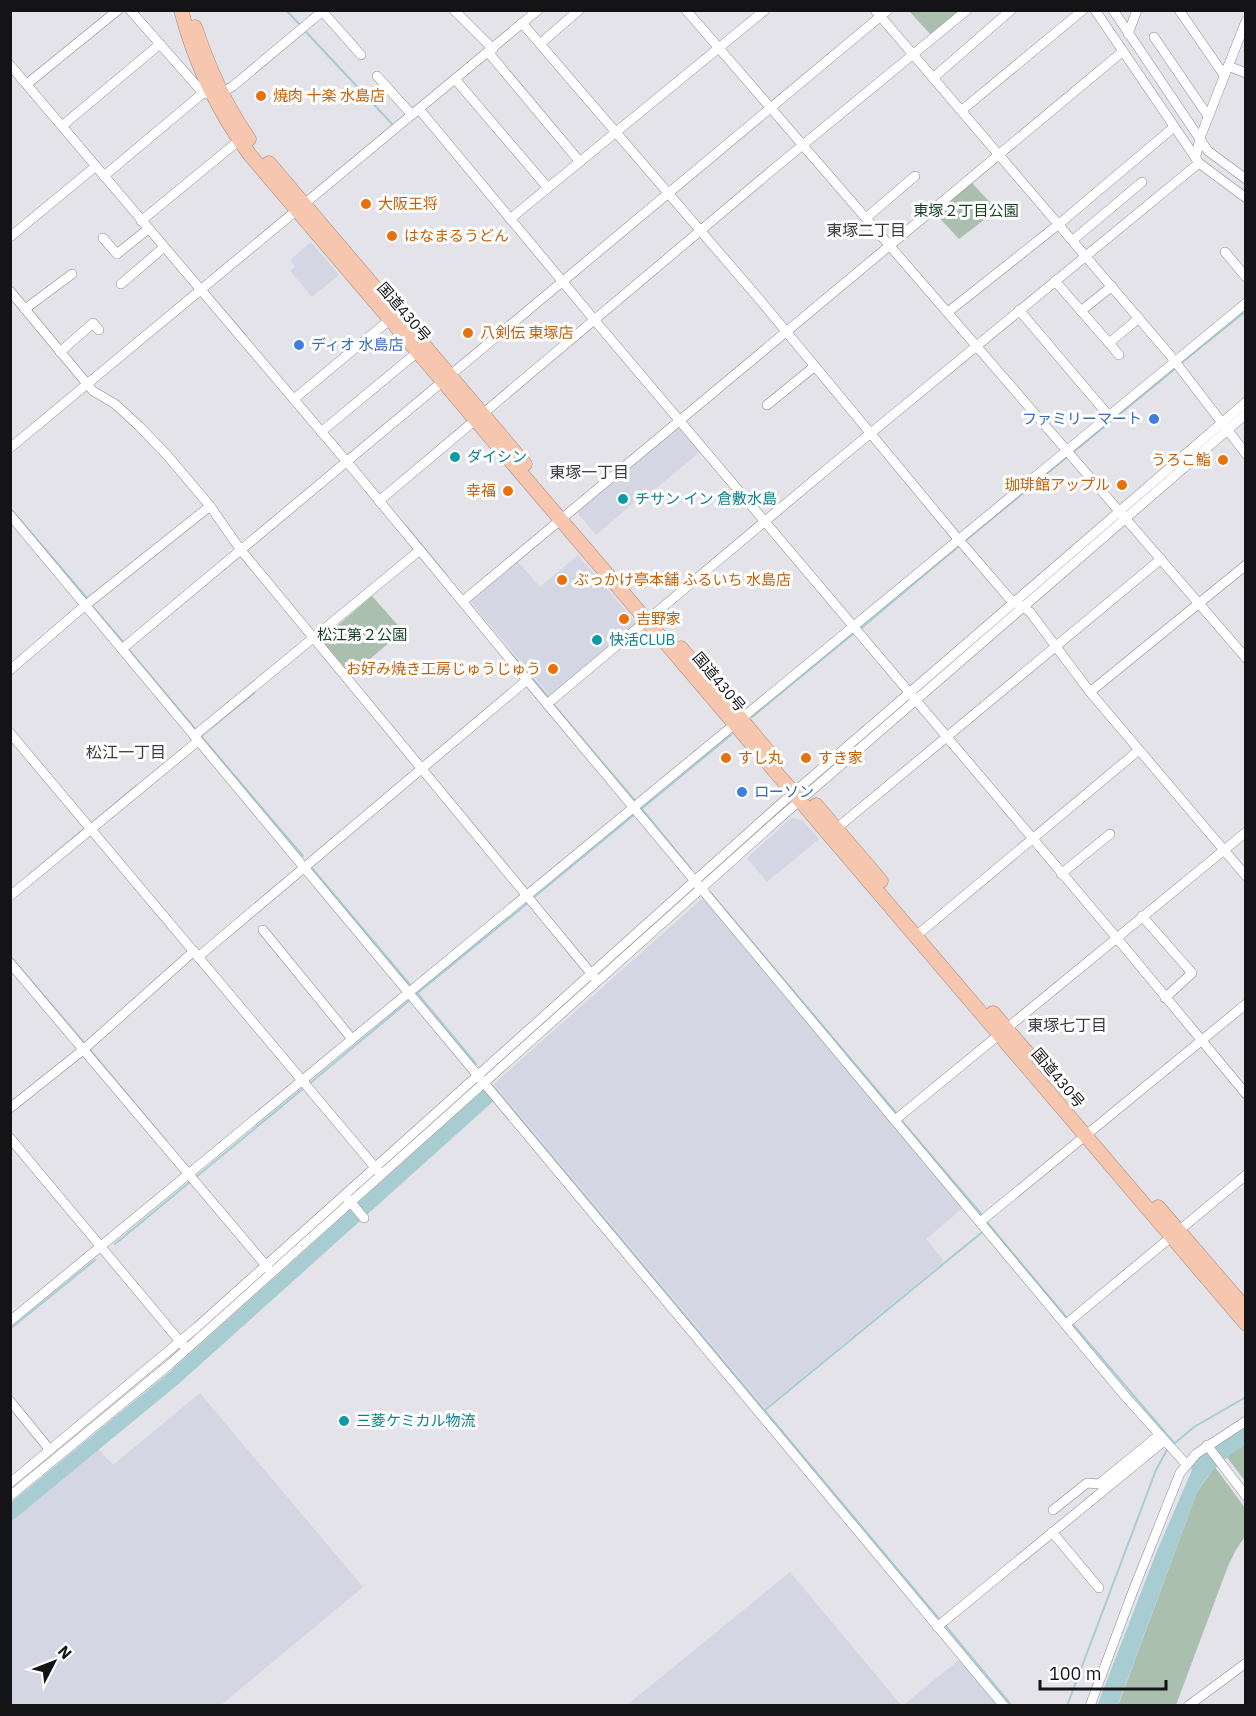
<svg xmlns="http://www.w3.org/2000/svg" width="1256" height="1716" font-family="'IBM Plex Sans','Noto Sans JP',sans-serif">
<style>
.built{fill:#d5d6e3}
.green{fill:#abbfaf}
.water{fill:#a7cdd3}
.lines{fill:none;stroke-linecap:round;stroke-linejoin:round}
.stream{stroke:#a7cdd3;stroke-width:2}
.river{stroke:#a7cdd3;stroke-width:15}
.minor-casing{stroke:#8a8b90;stroke-width:10}
.highway-casing{stroke:#a78879;stroke-width:15}
.minor{stroke:#fff;stroke-width:9}
.highway{stroke:#f6c6af;stroke-width:14}
.food-dot{fill:#e8710a;stroke:#fff;stroke-width:2}
.shop-dot{fill:#3f7fe0;stroke:#fff;stroke-width:2}
.culture-dot{fill:#0f9aa8;stroke:#fff;stroke-width:2}
.labels{text-anchor:middle;stroke-width:6;stroke-linejoin:round;paint-order:stroke}
.food-label{font-size:15px;fill:#c56008;stroke:#fff;text-anchor:start}
.park-label{font-size:15px;fill:#103f22;stroke:#fff}
.street-label{font-size:15px;fill:#141416;stroke:#fff}
.shop-label{font-size:15px;fill:#366cbe;stroke:#fff;text-anchor:start}
.culture-label{font-size:15px;fill:#0d838f;stroke:#fff;text-anchor:start}
.neighbourhood-label{font-size:16px;fill:#3c3c40;stroke:#fff}
</style>
<rect width="100%" height="100%" fill="#e3e3e9"/>
<!-- built -->
<g class="built">
<path d="M311,242L339,275L312,297L290,271L295,266L290,260Z"/>
<path d="M679,425L701,451L649,494L646,492L596,535L576,511Z"/>
<path d="M578,555L637,624L551,697L469,600L516,559L540,587Z"/>
<path d="M791,818L802,820L819,839L767,882L747,858Z"/>
<path d="M704,897L963,1208L926,1239L944,1261L765,1408L494,1084Z"/>
<path d="M200,1393L363,1587L221,1705H11V1520L97,1448L113,1465Z"/>
<path d="M790,1572L901,1705H627Z"/>
<path d="M959,1660L998,1705L902,1706Z"/>
</g>
<!-- green -->
<g class="green">
<path d="M909,11H961L931,35Z"/>
<path d="M972,183L997,210L959,239L935,213Z"/>
<path d="M372,596L403,631L351,675L321,640Z"/>
<path d="M1245,1445V1481L1226,1456Z"/>
<path d="M1215,1467L1245,1508V1536L1236,1550L1228,1566L1176,1705L1118,1706L1197,1492Z"/>
</g>
<!-- water -->
<path class="water" d="M1245,1427V1445C1225,1457 1210,1471 1197,1492L1118,1705L1097,1706L1157,1551L1192,1470L1190,1467L1200,1456Z"/>
<g class="lines">
<!-- stream -->
<g class="stream">
<path d="M286,10L300,25"/>
<path d="M306,32L394,126"/>
<path d="M206,290L246,336"/>
<path d="M1180,364L1246,311"/>
<path d="M1071,454L1176,368"/>
<path d="M10,508L87,598"/>
<path d="M405,525L447,576"/>
<path d="M965,541L1067,457"/>
<path d="M93,607L123,642"/>
<path d="M859,630L960,545"/>
<path d="M506,648L549,698"/>
<path d="M129,650L196,730"/>
<path d="M552,703L636,802"/>
<path d="M752,717L854,633"/>
<path d="M200,735L303,856"/>
<path d="M200,737L254,693"/>
<path d="M641,808L690,868"/>
<path d="M640,810L731,735"/>
<path d="M93,822L136,786"/>
<path d="M311,867L411,986"/>
<path d="M29,875L84,829"/>
<path d="M710,892L898,1115"/>
<path d="M533,898L635,814"/>
<path d="M10,956L86,1045"/>
<path d="M417,993L476,1064"/>
<path d="M415,995L529,902"/>
<path d="M90,1050L167,1142"/>
<path d="M309,1084L411,999"/>
<path d="M493,1086L940,1620"/>
<path d="M901,1120L983,1216"/>
<path d="M196,1177L305,1087"/>
<path d="M986,1221L1067,1318"/>
<path d="M115,1244L191,1181"/>
<path d="M280,1277L283,1280"/>
<path d="M1071,1322L1174,1443"/>
<path d="M10,1329L95,1260"/>
<path d="M765,1410L981,1233"/>
<path d="M1175,1443L1194,1427L1246,1397"/>
<path d="M944,1624L1012,1706"/>
<path d="M1067,1706L1156,1470L1168,1448"/>
</g>
<!-- river -->
<path class="river" d="M10,1513L174,1378L488,1096"/>
<!-- minor casing -->
<g class="minor-casing">
<g id="minor">
<path d="M130,10L203,93C216,97 222,93 233,86L324,10"/>
<path d="M454,10L493,49"/>
<path d="M686,10L1246,658"/>
<path d="M875,10L1170,355L1246,454"/>
<path d="M1095,10L1199,163L1246,198"/>
<path d="M1113,10L1208,151L1246,179"/>
<path d="M1179,10L1224,75"/>
<path d="M323,12L361,55"/>
<path d="M522,23L760,300L954,534L1009,598L1030,612L1090,692L1246,876"/>
<path d="M1128,34L1137,10"/>
<path d="M1154,37L1208,116"/>
<path d="M540,44L579,10"/>
<path d="M488,52L580,162"/>
<path d="M10,65L353,469L527,680L1125,1396L1186,1464"/>
<path d="M1228,66L1246,73"/>
<path d="M377,76L412,115"/>
<path d="M933,78L1011,10"/>
<path d="M455,79L548,188"/>
<path d="M27,84L118,10"/>
<path d="M419,109L597,323L1116,937L1246,1094"/>
<path d="M962,110L1083,10"/>
<path d="M62,126L160,44"/>
<path d="M1196,156L1200,138L1246,21"/>
<path d="M104,176L203,93"/>
<path d="M866,218L915,176"/>
<path d="M510,219L765,10"/>
<path d="M141,221L242,138"/>
<path d="M10,237L96,166"/>
<path d="M103,238L117,254L148,229"/>
<path d="M1073,240L1142,182"/>
<path d="M1225,252L1246,277"/>
<path d="M1055,281L1109,343L1139,318"/>
<path d="M121,284L163,248"/>
<path d="M10,291L93,391L115,404L139,426L167,455L210,506L240,549L594,977"/>
<path d="M25,309L72,274"/>
<path d="M1019,310L1109,416"/>
<path d="M1081,311L1112,286"/>
<path d="M948,312L1059,224L1174,127"/>
<path d="M1109,343L1119,355"/>
<path d="M60,352L93,323L99,330"/>
<path d="M294,399L393,317"/>
<path d="M767,405L815,366"/>
<path d="M321,432L420,350"/>
<path d="M10,448L538,10"/>
<path d="M379,501L776,167L967,10"/>
<path d="M10,515L1004,1706"/>
<path d="M463,601L1122,52"/>
<path d="M122,649L888,10"/>
<path d="M10,670L82,608L210,506"/>
<path d="M1090,692L1246,565"/>
<path d="M547,704L832,465L1199,163"/>
<path d="M10,733L379,1172"/>
<path d="M194,736L420,550"/>
<path d="M837,828L1161,559"/>
<path d="M1061,874L1110,834"/>
<path d="M10,896L198,741"/>
<path d="M1142,916L1192,973L1165,998"/>
<path d="M263,930L352,1039"/>
<path d="M922,931L1139,750"/>
<path d="M198,957L527,680"/>
<path d="M10,963L268,1268"/>
<path d="M10,1108L83,1050L194,951"/>
<path d="M895,1120L1246,832"/>
<path d="M10,1138L183,1345"/>
<path d="M348,1199L364,1218"/>
<path d="M980,1222L1246,1004"/>
<path d="M10,1321L1246,303"/>
<path d="M1066,1324L1246,1175"/>
<path d="M10,1401L50,1450"/>
<path d="M1207,1445L1246,1496"/>
<path d="M10,1483L196,1328L776,808L1246,402"/>
<path d="M10,1496L170,1364L782,816L1246,414"/>
<path d="M1053,1510L1087,1483L1099,1484L1159,1435"/>
<path d="M1052,1532L1099,1588"/>
<path d="M937,1627L1164,1441"/>
<path d="M1090,1706L1133,1591L1180,1473L1196,1454L1246,1421"/>
<path d="M1188,1706L1246,1663"/>
</g>
</g>
<!-- highway casing -->
<g class="highway-casing">
<g id="highway">
<path d="M181,10C195,64 218,111 250,155L1246,1324"/>
<path d="M195,27C208,66 225,105 249,139"/>
<path d="M269,163L525,464"/>
<path d="M681,648L767,750"/>
<path d="M816,805L881,881"/>
<path d="M993,1013L1029,1055"/>
<path d="M1158,1207L1246,1309"/>
</g>
</g>
<!-- minor -->
<use href="#minor" class="minor"/>
<!-- highway -->
<use href="#highway" class="highway"/>
</g>
<!-- markers -->
<g class="food-dot">
<circle cx="261" cy="96" r="6"/>
<circle cx="366" cy="204" r="6"/>
<circle cx="392" cy="236" r="6"/>
<circle cx="468" cy="333" r="6"/>
<circle cx="1223" cy="460" r="6"/>
<circle cx="1122" cy="485" r="6"/>
<circle cx="508" cy="491" r="6"/>
<circle cx="562" cy="580" r="6"/>
<circle cx="624" cy="619" r="6"/>
<circle cx="553" cy="669" r="6"/>
<circle cx="726" cy="758" r="6"/>
<circle cx="806" cy="758" r="6"/>
</g>
<g class="shop-dot">
<circle cx="299" cy="345" r="6"/>
<circle cx="1154" cy="419" r="6"/>
<circle cx="742" cy="792" r="6"/>
</g>
<g class="culture-dot">
<circle cx="455" cy="457" r="6"/>
<circle cx="623" cy="499" r="6"/>
<circle cx="597" cy="640" r="6"/>
<circle cx="344" cy="1421" r="6"/>
</g>
<g class="labels">
<!-- food labels -->
<g class="food-label">
<text x="273" y="101">焼肉 十楽 水島店</text>
<text x="378" y="209">大阪王将</text>
<text x="404" y="241">はなまるうどん</text>
<text x="480" y="338">八剣伝 東塚店</text>
<text x="1211" y="465" text-anchor="end">うろこ鮨</text>
<text x="1110" y="490" text-anchor="end">珈琲館アップル</text>
<text x="496" y="496" text-anchor="end">幸福</text>
<text x="574" y="585">ぶっかけ亭本舗 ふるいち 水島店</text>
<text x="636" y="624">吉野家</text>
<text x="541" y="674" text-anchor="end">お好み焼き工房じゅうじゅう</text>
<text x="738" y="763">すし丸</text>
<text x="818" y="763">すき家</text>
</g>
<!-- park labels -->
<g class="park-label">
<text x="966" y="216">東塚２丁目公園</text>
<text x="362" y="640">松江第２公園</text>
</g>
<!-- street labels -->
<g class="street-label">
<text transform="translate(404 312) rotate(49)" y="5">国道430号</text>
<text transform="translate(719 682) rotate(50)" y="5">国道430号</text>
<text transform="translate(1058 1078) rotate(50)" y="5">国道430号</text>
</g>
<!-- shop labels -->
<g class="shop-label">
<text x="311" y="350">ディオ 水島店</text>
<text x="1142" y="424" text-anchor="end">ファミリーマート</text>
<text x="754" y="797">ローソン</text>
</g>
<!-- culture labels -->
<g class="culture-label">
<text x="467" y="462">ダイシン</text>
<text x="635" y="504">チサン イン 倉敷水島</text>
<text x="609" y="645">快活CLUB</text>
<text x="356" y="1426">三菱ケミカル物流</text>
</g>
<!-- neighbourhood labels -->
<g class="neighbourhood-label">
<text x="866" y="236">東塚二丁目</text>
<text x="589" y="478">東塚一丁目</text>
<text x="126" y="758">松江一丁目</text>
<text x="1067" y="1031">東塚七丁目</text>
</g>
</g>
<!-- border -->
<rect width="1256" height="1716" fill="none" stroke="#141416" stroke-width="24"/>
<!-- north arrow -->
<g transform="translate(54 1662) rotate(48)" stroke="#ffffff" stroke-width="4.5" paint-order="stroke">
<path d="M0-4.5L10 22L0 15L-10 22Z" fill="#141416"/>
<text y="-9" font-size="16" font-weight="bold" text-anchor="middle" fill="#141416">N</text>
</g>
<!-- scale -->
<path d="M1040 1680v9h126v-9" fill="none" stroke="#141416" stroke-width="3"/>
<text x="1049" y="1680" font-size="18" fill="#141416" stroke="#ffffff" stroke-width="4.5" paint-order="stroke">100 m</text>
</svg>
